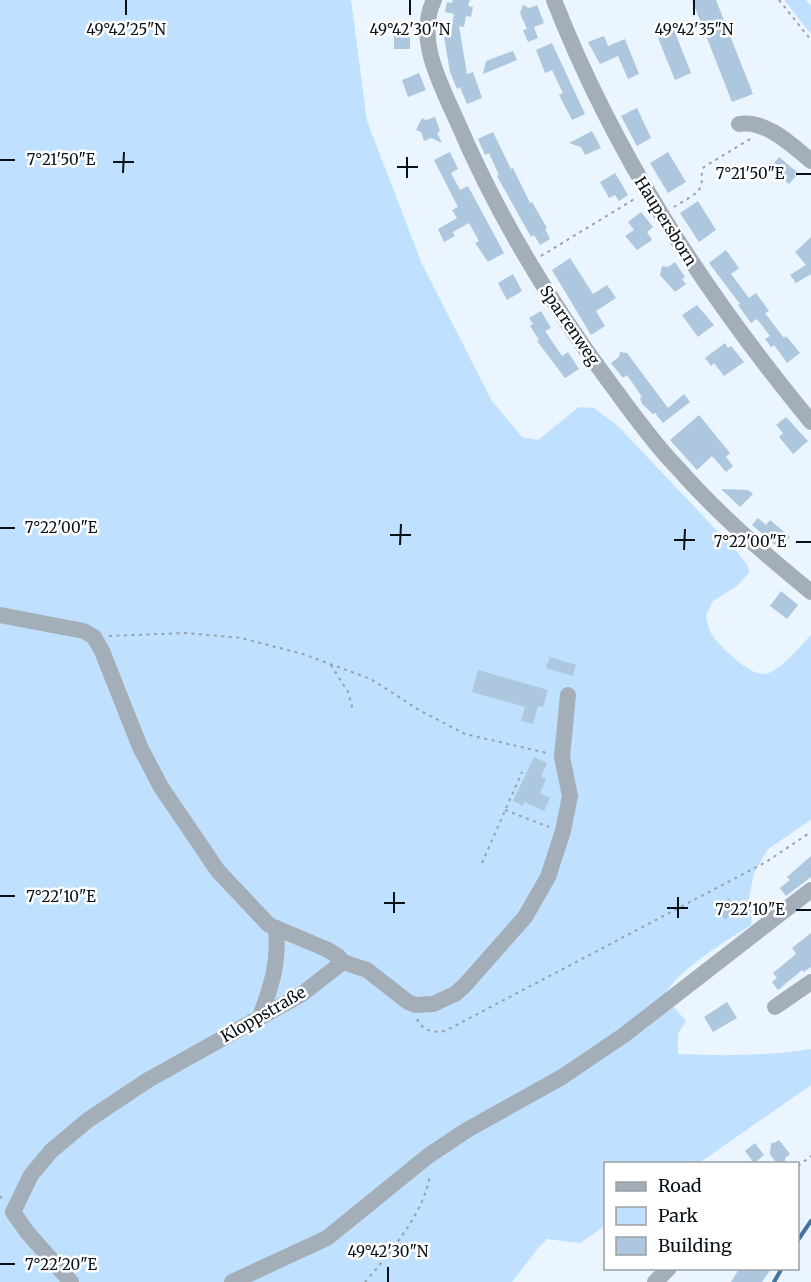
<svg xmlns="http://www.w3.org/2000/svg" width="811" height="1282" font-family="Merriweather,serif">
<style>
.green{fill:#bfe0fe}
.lines{fill:none;stroke-linecap:round;stroke-linejoin:round}
.stream{stroke:#43749d;stroke-width:4}
.building{fill:#adc7de}
.path{stroke:#98a2aa;stroke-width:2;stroke-dasharray:3 4.5;stroke-linecap:butt}
.minor{stroke:#a3aeb8;stroke-width:16}
.ticks{fill:none;stroke:#081118;stroke-width:2}
.labels{text-anchor:middle;stroke-width:5;stroke-linejoin:round;paint-order:stroke}
.street-label{font-size:16px;fill:#081118;stroke:#fff}
.ticks-label{font-size:15px;text-anchor:middle;fill:#081118;stroke:#fff;stroke-width:5;stroke-linejoin:round;paint-order:stroke}
</style>
<rect width="100%" height="100%" fill="#ebf5ff"/>
<!-- green -->
<g class="green">
<path d="M0,0H351L367,121L422,264L492,401L522,437L538,440L579,407L594,408L618,426L739,554L748,566L749,573L737,586L713,601L706,615C707,621 708,628 711,633C718,646 750,676 765,674C780,672 800,646 811,635V820L768,849L754,873L748,903L752,912L751,925C725,942 678,969 664,996L686,1021L678,1034V1054C723,1056 766,1056 811,1049V1085L699,1163L606,1164L605,1226L580,1243L547,1239L539,1247L512,1282H0Z"/>
<path d="M784,0H806L811,6V34Z"/>
</g>
<g class="lines">
<!-- stream -->
<g class="stream">
<path d="M798,1240L811,1221"/>
<path d="M774,1282L782,1268"/>
</g>
</g>
<!-- building -->
<g class="building">
<path d="M453,0H470L468,6L473,7L471,17L466,16L464,27L459,26L467,74L473,72L482,98L467,104L460,87L457,89L450,72L444,37L450,36L454,14L445,12L447,2L452,3Z"/>
<path d="M692,0H716L753,94L732,102Z"/>
<path d="M523,5L529,8L537,5L544,23L534,27L538,38L528,42L523,30L527,29L520,13Z"/>
<path d="M400,27L404,31H410V49H394V33Z"/>
<path d="M673,27L691,73L675,80L656,33Z"/>
<path d="M604,36L608,46L625,39L639,74L628,79L618,56L600,64L588,42Z"/>
<path d="M552,43L585,114L572,120L559,95L563,93L552,70L545,73L536,50Z"/>
<path d="M513,51L517,60L483,74L486,61Z"/>
<path d="M419,73L426,90L408,97L402,80Z"/>
<path d="M637,108L651,138L637,146L621,116Z"/>
<path d="M435,117L440,131L437,133L442,143L431,138L424,141L421,132L416,130L422,118L426,120Z"/>
<path d="M592,131L601,148L585,155L581,147L569,143Z"/>
<path d="M493,132L511,169L513,168L530,203L532,202L547,228L545,229L550,239L540,245L534,235L531,237L497,176L499,175L489,153L485,155L478,139Z"/>
<path d="M450,152L458,169L451,173L460,190L468,186L504,253L488,262L475,243L479,241L469,223L453,232L455,236L444,242L438,229L457,218L452,210L458,207L434,160Z"/>
<path d="M668,152L686,182L668,193L650,163Z"/>
<path d="M779,157L797,172L794,174L796,176L789,184L770,168Z"/>
<path d="M615,173L628,195L619,201L615,195L609,198L600,182Z"/>
<path d="M698,201L716,230L699,242L680,213Z"/>
<path d="M641,212L653,227L647,232L652,240L637,250L625,236L634,230L628,222Z"/>
<path d="M811,237V274L796,283L790,275L806,265L795,252Z"/>
<path d="M726,250L739,268L731,274L749,298L756,293L769,311L765,313L784,338L786,336L800,353L787,363L774,345L771,347L765,339L770,336L757,319L751,323L738,305L740,304L709,263Z"/>
<path d="M570,258L593,294L607,285L616,298L596,311L605,326L591,335L552,270Z"/>
<path d="M675,262L685,277L682,279L686,284L675,292L660,275L662,266L668,267Z"/>
<path d="M513,274L522,291L507,300L498,283Z"/>
<path d="M697,305L714,325L698,337L682,315Z"/>
<path d="M541,311L551,328L545,331L562,356L568,352L579,369L565,378L537,341L539,340L530,326L533,324L529,318Z"/>
<path d="M725,343L728,348L731,346L744,362L724,376L714,363L711,366L705,358Z"/>
<path d="M620,352L627,353L668,408L684,394L690,402L663,423L655,413L653,414L642,404L640,398L642,397L627,375L623,378L611,363L619,357Z"/>
<path d="M699,415L730,453L726,457L733,466L726,472L712,456L697,470L670,440Z"/>
<path d="M786,417L808,441L793,454L779,437L783,433L776,425Z"/>
<path d="M721,489L748,490L753,494L740,507Z"/>
<path d="M758,518L766,525L770,520L790,537L780,549L752,525Z"/>
<path d="M781,591L798,605L787,619L770,606Z"/>
<path d="M550,657L576,665L573,676L546,668Z"/>
<path d="M478,670L548,690L543,707L538,706L533,724L521,721L525,707L472,692Z"/>
<path d="M534,757L547,763L541,777L546,779L540,793L550,798L544,811L524,802L523,806L513,801Z"/>
<path d="M811,856V877L786,896L780,888L790,880L787,877Z"/>
<path d="M729,898L738,909L725,920L716,909Z"/>
<path d="M811,933V967L804,972L802,970L778,990L772,982L777,978L773,973L796,954L792,948Z"/>
<path d="M727,1002L737,1018L713,1032L704,1017Z"/>
<path d="M779,1140L790,1154L785,1158V1161L777,1164L770,1154L771,1143H774Z"/>
<path d="M755,1143L764,1155L754,1163L745,1151Z"/>
<path d="M739,1269H771L762,1282H731Z"/>
</g>
<g class="lines">
<!-- path -->
<g class="path">
<path d="M779,0L811,40"/>
<path d="M674,207C681,202 698,195 701,186C703,179 700,173 704,167L750,139"/>
<path d="M541,256L636,198"/>
<path d="M109,636L185,633L241,638L303,654L371,679L419,710L465,734L547,753"/>
<path d="M331,665L348,692L353,710"/>
<path d="M505,810L549,827"/>
<path d="M482,863L522,772"/>
<path d="M417,1019C423,1031 433,1033 445,1031L766,862L811,832"/>
<path d="M798,1166L811,1156"/>
<path d="M0,1196L4,1201"/>
<path d="M365,1282C390,1253 425,1212 430,1174"/>
</g>
<!-- minor -->
<g class="minor">
<path d="M434,0C415,39 441,85 457,121C497,215 549,301 610,383C631,411 651,440 675,465C716,512 762,552 811,592"/>
<path d="M554,0C615,156 705,293 811,422"/>
<path d="M739,124C765,119 792,145 811,161"/>
<path d="M0,615L84,631L94,637L102,651L140,747L161,787L218,871L269,925L326,949L338,956L343,962"/>
<path d="M775,1007L811,982"/>
<path d="M260,1017C272,983 279,965 276,928"/>
<path d="M71,1282L27,1232L13,1212L31,1175L51,1151L88,1120L148,1080L302,994L343,962L367,970L408,1002L415,1005L433,1004L455,994L465,985L525,917L548,877L563,831L570,796L562,757L568,695"/>
<path d="M232,1282L327,1238L428,1156L467,1130L562,1077L624,1035L811,890"/>
<path d="M655,1282L669,1268"/>
</g>
</g>
<!-- ticks -->
<path class="ticks" d="M126,15V0M410,15V0M694,15V0M0,160H15M113,162H134M397,167H418M123,173L124,152M796,174H811M407,178V157M0,528H15M390,535H411M674,540H695M796,542H811M400,545L401,524M684,550L685,529M0,896H15M384,903H405M667,908H688M796,910H811M394,913V892M678,918V897M0,1264H15M388,1282V1267"/>
<g class="labels">
<!-- street labels -->
<g class="street-label">
<text transform="translate(666 221) rotate(58)" y="6">Haupersborn</text>
<text transform="translate(570 325) rotate(56)" y="6">Sparrenweg</text>
<text transform="translate(263 1014) rotate(-30)" y="6">Kloppstraße</text>
</g>
</g>
<g class="ticks-label">
<text x="126" y="35">49°42'25"N</text>
<text x="410" y="35">49°42'30"N</text>
<text x="694" y="35">49°42'35"N</text>
<text x="61" y="165">7°21'50"E</text>
<text x="750" y="179">7°21'50"E</text>
<text x="61" y="533">7°22'00"E</text>
<text x="750" y="547">7°22'00"E</text>
<text x="61" y="902">7°22'10"E</text>
<text x="750" y="915">7°22'10"E</text>
<text x="388" y="1257">49°42'30"N</text>
<text x="61" y="1270">7°22'20"E</text>
</g>
<!-- legend -->
<rect x="604" y="1162" width="195" height="108" fill="#ffffff" stroke="#9ca0a3" stroke-width="1.5"/>
<rect x="616" y="1182" width="30" height="9" fill="#a3aeb8" stroke="#9ca0a3" stroke-width="1.5"/>
<text x="658" y="1192" font-size="18" fill="#081118">Road</text>
<rect x="616" y="1207" width="30" height="18" fill="#bfe0fe" stroke="#9ca0a3" stroke-width="1.5"/>
<text x="658" y="1222" font-size="18" fill="#081118">Park</text>
<rect x="616" y="1237" width="30" height="18" fill="#adc7de" stroke="#9ca0a3" stroke-width="1.5"/>
<text x="658" y="1252" font-size="18" fill="#081118">Building</text>
</svg>
